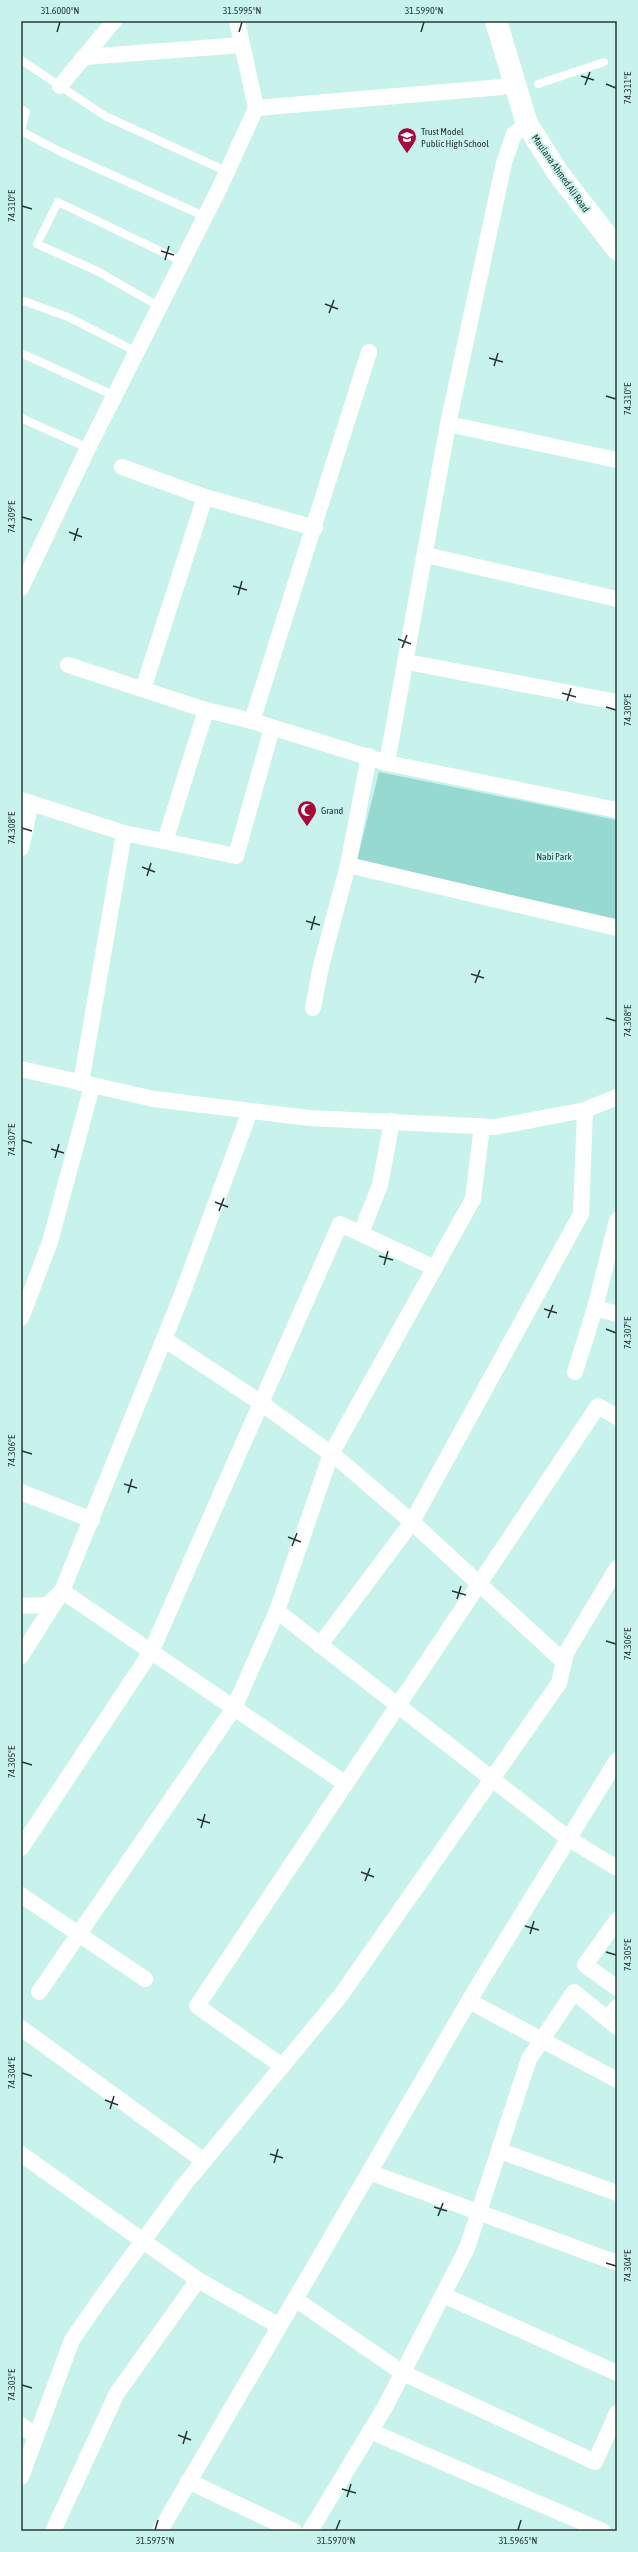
<svg xmlns="http://www.w3.org/2000/svg" width="638" height="2552" font-family="'Asap Condensed',sans-serif">
<style>
.green{fill:#96d9d1}
.lines{fill:none;stroke-linecap:round;stroke-linejoin:round}
.lane{stroke:#fff;stroke-width:8}
.street{stroke:#fff;stroke-width:16}
.secondary{stroke:#fff;stroke-width:22}
.ticks{fill:none;stroke:#273836;stroke-width:1.5}
.labels{text-anchor:middle;stroke-width:4;stroke-linejoin:round;paint-order:stroke}
.poi-label{font-size:10px;fill:#273836;stroke:#c8f3ed;text-anchor:start}
.street-label{font-size:10px;fill:#273836;stroke:#c8f3ed}
.park-label{font-size:10px;fill:#1c413e;stroke:#c8f3ed}
.neatline{fill:none;stroke:#273836;stroke-width:1.5}
.ticks-label{font-size:10px;text-anchor:middle;fill:#273836}
</style>
<rect width="100%" height="100%" fill="#c8f3ed"/>
<!-- green -->
<path class="green" d="M379,772L617,820V919L357,860Z"/>
<g class="lines">
<!-- lane -->
<g class="lane">
<path d="M21,60L105,116L228,172"/>
<path d="M538,84L604,62"/>
<path d="M21,109L26,112L21,129"/>
<path d="M21,131L61,152L206,217"/>
<path d="M24,301L68,317L137,352"/>
<path d="M160,307L97,271L37,244L58,202L183,262"/>
<path d="M21,353L115,396"/>
<path d="M21,418L88,448"/>
</g>
<!-- street -->
<g class="street">
<path d="M84,57L242,45"/>
<path d="M60,86L114,21"/>
<path d="M256,108L502,87"/>
<path d="M448,424L617,460"/>
<path d="M122,467L205,497L315,528"/>
<path d="M426,555L617,599"/>
<path d="M21,588L88,448L220,187L256,108L237,21"/>
<path d="M407,662L617,702"/>
<path d="M68,665L206,710L252,721L387,763L617,810"/>
<path d="M143,689L205,497"/>
<path d="M252,721L369,352"/>
<path d="M369,756L348,865L617,928"/>
<path d="M387,763L448,424L504,163L514,134L527,124"/>
<path d="M21,800L31,803L21,848"/>
<path d="M31,803L124,833L236,856L272,728"/>
<path d="M165,841L206,710"/>
<path d="M313,1008L321,966L348,865"/>
<path d="M21,1069L154,1099L309,1118L495,1127L585,1110L617,1097"/>
<path d="M81,1083L124,833"/>
<path d="M361,1233L380,1185L392,1121"/>
<path d="M595,1308L617,1314"/>
<path d="M21,1318L50,1242L92,1086"/>
<path d="M164,1339L261,1403L340,1224L435,1268"/>
<path d="M575,1372L595,1308L617,1220"/>
<path d="M21,1492L92,1520"/>
<path d="M21,1606L47,1605L62,1591L181,1297L250,1111"/>
<path d="M277,1611L569,1839L617,1868"/>
<path d="M320,1645L412,1522L581,1214L585,1110"/>
<path d="M21,1656L62,1591L346,1784"/>
<path d="M21,1848L151,1652L261,1403L342,1462L412,1522L564,1662"/>
<path d="M21,1895L145,1979"/>
<path d="M617,1920L585,1965L617,1988"/>
<path d="M39,1992L234,1708L277,1611L331,1454L473,1199L482,1126"/>
<path d="M469,2001L617,2080"/>
<path d="M607,2019L617,2007"/>
<path d="M21,2028L204,2161"/>
<path d="M282,2066L197,2006L598,1406L617,1417"/>
<path d="M500,2151L617,2193"/>
<path d="M21,2154L198,2280L279,2326"/>
<path d="M369,2172L617,2263"/>
<path d="M443,2295L617,2373"/>
<path d="M295,2299L403,2373L595,2462L617,2413"/>
<path d="M21,2425L36,2437"/>
<path d="M370,2431L603,2531"/>
<path d="M21,2477L72,2340L101,2298L184,2185L341,1995L559,1683L566,1653L617,1568"/>
<path d="M188,2481L294,2531"/>
<path d="M53,2531L117,2393L198,2280"/>
<path d="M160,2531L476,1989L617,1760"/>
<path d="M310,2531L385,2407L467,2248L529,2059L574,1992L617,2027"/>
</g>
<!-- secondary -->
<path class="secondary" d="M496,21L527,124L558,173L617,249"/>
</g>
<!-- ticks -->
<path class="ticks" d="M57,32L60,22M239,32L242,22M421,32L424,22M581,76L594,80M606,84L616,88M585,85L590,72M22,206L32,209M161,251L174,255M165,260L169,246M325,304L338,309M329,313L334,300M489,358L503,362M494,366L498,353M606,396L616,399M22,517L32,520M69,532L82,537M74,541L78,528M233,586L247,590M238,595L242,581M398,639L411,644M402,648L407,635M562,693L576,697M567,701L571,688M606,707L616,710M22,828L32,831M142,867L155,872M147,876L151,863M306,921L320,925M311,930L315,916M471,974L484,978M475,983L480,970M606,1018L616,1021M22,1140L32,1143M51,1149L64,1153M55,1158L59,1144M215,1202L228,1207M219,1211L224,1198M379,1256L393,1260M384,1265L388,1251M544,1309L557,1313M548,1318L553,1305M606,1329L616,1333M22,1451L32,1454M124,1484L137,1488M128,1493L132,1479M288,1537L301,1542M292,1546L297,1533M452,1591L466,1595M457,1599L461,1586M606,1641L616,1644M22,1762L32,1765M197,1819L210,1823M201,1828L205,1814M361,1872L374,1877M365,1881L370,1868M525,1926L539,1930M530,1934L534,1921M606,1952L616,1955M22,2073L32,2076M105,2100L118,2105M110,2109L114,2096M270,2154L283,2158M274,2163L278,2149M434,2207L447,2211M438,2216L443,2203M606,2263L616,2266M22,2385L32,2388M178,2435L191,2440M183,2444L187,2431M342,2489L356,2493M347,2497L351,2484M155,2530L158,2520M336,2530L340,2520M518,2530L521,2520"/>
<!-- icons -->
<defs>
<g id="school-pin" transform="scale(1)"><path d="M0 17L-7.5 6A9.5 9.5 0 1 1 7.5 6Z" fill="#a50b3a" stroke="#c8f3ed"/><path d="M0-5L7-2L0 1L-7-2ZM-4 1L0 2.5L4 1V4Q0 6-4 4Z" fill="#fff"/></g>
<g id="mosque-pin" transform="scale(1)"><path d="M0 17L-7.5 6A9.5 9.5 0 1 1 7.5 6Z" fill="#a50b3a" stroke="#c8f3ed"/><path d="M3.5-4.9A6 6 0 1 0 3.5 4.9A5 5 0 1 1 3.5-4.9Z" fill="#fff"/></g>
</defs>
<g fill-rule="evenodd">
<use href="#school-pin" x="407" y="137"/>
<use href="#mosque-pin" x="307" y="810"/>
</g>
<g class="labels">
<!-- poi labels -->
<g class="poi-label">
<text x="421" y="135">Trust Model<tspan x="421" dy="12">Public High School</tspan></text>
<text x="321" y="814">Grand</text>
</g>
<!-- street labels -->
<g class="street-label">
<text transform="translate(561 173) rotate(55)" y="4">Maulana Ahmed Ali Road</text>
</g>
<!-- park labels -->
<g class="park-label">
<text x="554" y="860">Nabi Park</text>
</g>
</g>
<!-- border -->
<rect width="638" height="2552" fill="none" stroke="#c8f3ed" stroke-width="44"/>
<rect x="22" y="22" width="594" height="2508" class="neatline"/>
<g class="ticks-label">
<text x="60" y="14">31.6000°N</text>
<text x="242" y="14">31.5995°N</text>
<text x="424" y="14">31.5990°N</text>
<text transform="translate(627 88) rotate(-90)" y="4">74.311°E</text>
<text transform="translate(11 206) rotate(-90)" y="4">74.310°E</text>
<text transform="translate(627 399) rotate(-90)" y="4">74.310°E</text>
<text transform="translate(11 517) rotate(-90)" y="4">74.309°E</text>
<text transform="translate(627 710) rotate(-90)" y="4">74.309°E</text>
<text transform="translate(11 828) rotate(-90)" y="4">74.308°E</text>
<text transform="translate(627 1021) rotate(-90)" y="4">74.308°E</text>
<text transform="translate(11 1140) rotate(-90)" y="4">74.307°E</text>
<text transform="translate(627 1333) rotate(-90)" y="4">74.307°E</text>
<text transform="translate(11 1451) rotate(-90)" y="4">74.306°E</text>
<text transform="translate(627 1644) rotate(-90)" y="4">74.306°E</text>
<text transform="translate(11 1762) rotate(-90)" y="4">74.305°E</text>
<text transform="translate(627 1955) rotate(-90)" y="4">74.305°E</text>
<text transform="translate(11 2073) rotate(-90)" y="4">74.304°E</text>
<text transform="translate(627 2266) rotate(-90)" y="4">74.304°E</text>
<text transform="translate(11 2385) rotate(-90)" y="4">74.303°E</text>
<text x="155" y="2544">31.5975°N</text>
<text x="336" y="2544">31.5970°N</text>
<text x="518" y="2544">31.5965°N</text>
</g>
</svg>
